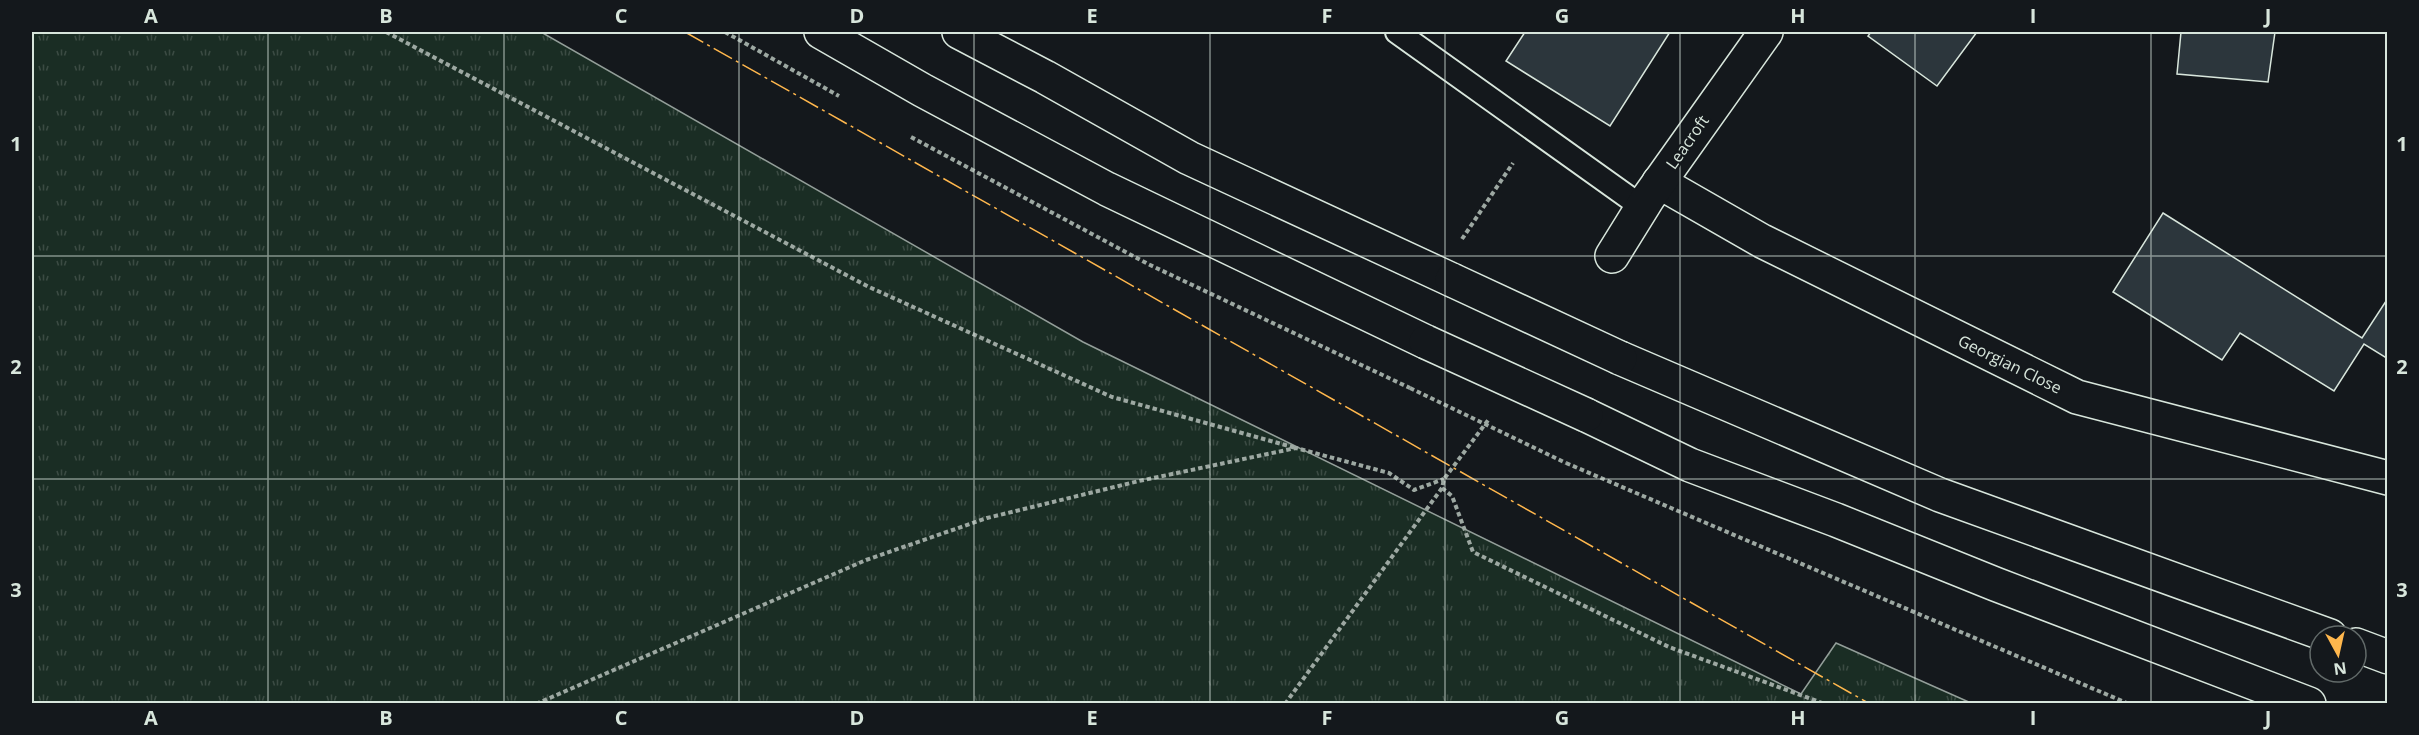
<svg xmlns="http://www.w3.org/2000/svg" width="2419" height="735" font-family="'Open Sans',sans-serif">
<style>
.park{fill:url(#park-tufts);stroke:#939e99;stroke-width:1.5}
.building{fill:#2c363c;stroke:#d8e6dc;stroke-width:1.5}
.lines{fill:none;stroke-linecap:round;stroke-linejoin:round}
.lane-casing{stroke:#d8e6dc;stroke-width:26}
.street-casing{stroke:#d8e6dc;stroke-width:36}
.highway-casing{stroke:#d8e6dc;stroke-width:36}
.path{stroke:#9da8a2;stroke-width:4;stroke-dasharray:4.5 3;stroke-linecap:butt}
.lane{stroke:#14181c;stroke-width:22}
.street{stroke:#14181c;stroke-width:33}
.highway{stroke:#14181c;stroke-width:33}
.highway-bridge-casing{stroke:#d8e6dc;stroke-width:36;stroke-linecap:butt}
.path-bridge{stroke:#9da8a2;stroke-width:4;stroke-dasharray:4.5 3;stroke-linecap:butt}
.highway-bridge{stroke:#14181c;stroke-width:33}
.power{stroke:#ffb74d;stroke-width:1.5;stroke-dasharray:21 4.5 3 4.5;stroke-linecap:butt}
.grid{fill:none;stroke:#d8e6dc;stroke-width:1.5;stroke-opacity:0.55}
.labels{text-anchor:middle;stroke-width:4.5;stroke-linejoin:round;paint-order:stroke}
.street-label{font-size:16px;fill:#d8e6dc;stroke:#14181c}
.neatline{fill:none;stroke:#d8e6dc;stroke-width:2}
.grid-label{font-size:20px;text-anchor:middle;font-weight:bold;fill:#d8e6dc}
</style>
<defs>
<pattern id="park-tufts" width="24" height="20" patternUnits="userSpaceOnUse" patternTransform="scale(1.5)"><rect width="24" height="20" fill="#1a2d24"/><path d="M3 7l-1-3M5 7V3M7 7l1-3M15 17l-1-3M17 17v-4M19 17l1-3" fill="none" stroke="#3b4b43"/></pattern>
</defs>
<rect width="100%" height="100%" fill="#14181c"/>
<!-- park -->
<path class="park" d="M32,32H541L1083,342L1801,694L1836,643L1971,703H32Z"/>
<!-- building -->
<g class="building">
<path d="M1525,32H1670L1610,126L1506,61Z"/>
<path d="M1871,32H1977L1937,86L1868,36Z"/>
<path d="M2181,32H2275L2268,82L2177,74Z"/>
<path d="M2163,213L2362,338L2388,298V359L2364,344L2334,391L2240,333L2222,360L2113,292Z"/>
</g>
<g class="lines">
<!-- lane casing -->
<g class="lane-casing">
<path id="lane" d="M1397,32L1642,207"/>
</g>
<!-- street casing -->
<g class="street-casing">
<g id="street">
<path d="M1659,182L1762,241L2077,397L2388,478"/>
<path d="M1612,256L1648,198L1766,32"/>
</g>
</g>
<!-- highway casing -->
<g class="highway-casing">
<g id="highway">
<path d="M821,32L922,90L1107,189L1426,342"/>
<path d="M959,32L1045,77L1189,158L1452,280"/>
<path d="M1620,358L1940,495L2330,636"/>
<path d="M1586,415L1690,465L1836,520L1995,584L2309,704"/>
<path d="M2356,645L2388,657"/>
</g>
</g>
<!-- path -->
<g class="path">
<path d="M386,32L869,287L1112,397L1296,448"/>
<path d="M725,32L839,96"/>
<path d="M911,137L1148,264L1410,388"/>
<path d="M1462,239L1513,163"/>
<path d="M1566,463L2129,704"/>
<path d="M1442,488L1452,496L1473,552L1669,647L1825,704"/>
<path d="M536,704L866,560L987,518L1139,481L1296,448L1389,473L1414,490L1444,479"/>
<path d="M1285,704L1442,488L1444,479L1489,419"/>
</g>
<!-- lane -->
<use href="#lane" class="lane"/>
<!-- street -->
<use href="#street" class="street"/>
<!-- highway -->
<use href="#highway" class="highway"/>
<!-- highway-bridge casing -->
<g class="highway-bridge-casing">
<g id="highway-bridge">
<path d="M1452,280L1620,358"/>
<path d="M1426,342L1586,415"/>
</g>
</g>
<!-- path-bridge -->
<path class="path-bridge" d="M1410,388L1566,463"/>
<!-- highway-bridge -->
<use href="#highway-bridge" class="highway-bridge"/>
<!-- power -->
<path class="power" d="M685,32L1870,704"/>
</g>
<!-- grid -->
<path class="grid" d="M268,32V704M504,32V704M739,32V704M974,32V704M1210,32V704M1445,32V704M1680,32V704M1915,32V704M2151,32V704M32,256H2388M32,479H2388"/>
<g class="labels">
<!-- street labels -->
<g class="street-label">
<text transform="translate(1687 142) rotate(-55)" y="6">Leacroft</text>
<text transform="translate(2010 364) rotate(26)" y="6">Georgian Close</text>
</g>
</g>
<!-- border -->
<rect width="2419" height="735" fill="none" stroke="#14181c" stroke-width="66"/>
<!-- north arrow -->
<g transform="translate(2338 654) rotate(172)"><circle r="28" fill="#14181c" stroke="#626a69" stroke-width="1.5"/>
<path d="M0-4.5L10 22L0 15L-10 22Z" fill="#ffb74d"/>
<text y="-9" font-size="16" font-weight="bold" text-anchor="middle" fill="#d8e6dc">N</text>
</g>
<rect x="33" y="33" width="2353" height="669" class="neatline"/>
<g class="grid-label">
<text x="151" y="23">A</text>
<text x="386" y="23">B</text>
<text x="621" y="23">C</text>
<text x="857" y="23">D</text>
<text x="1092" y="23">E</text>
<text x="1327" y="23">F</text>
<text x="1562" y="23">G</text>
<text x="1798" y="23">H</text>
<text x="2033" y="23">I</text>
<text x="2268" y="23">J</text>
<text x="16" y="151">1</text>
<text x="2402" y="151">1</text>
<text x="16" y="374">2</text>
<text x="2402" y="374">2</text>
<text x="16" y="597">3</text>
<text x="2402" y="597">3</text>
<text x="151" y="725">A</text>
<text x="386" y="725">B</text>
<text x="621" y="725">C</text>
<text x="857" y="725">D</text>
<text x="1092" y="725">E</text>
<text x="1327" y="725">F</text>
<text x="1562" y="725">G</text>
<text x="1798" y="725">H</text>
<text x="2033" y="725">I</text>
<text x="2268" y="725">J</text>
</g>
</svg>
